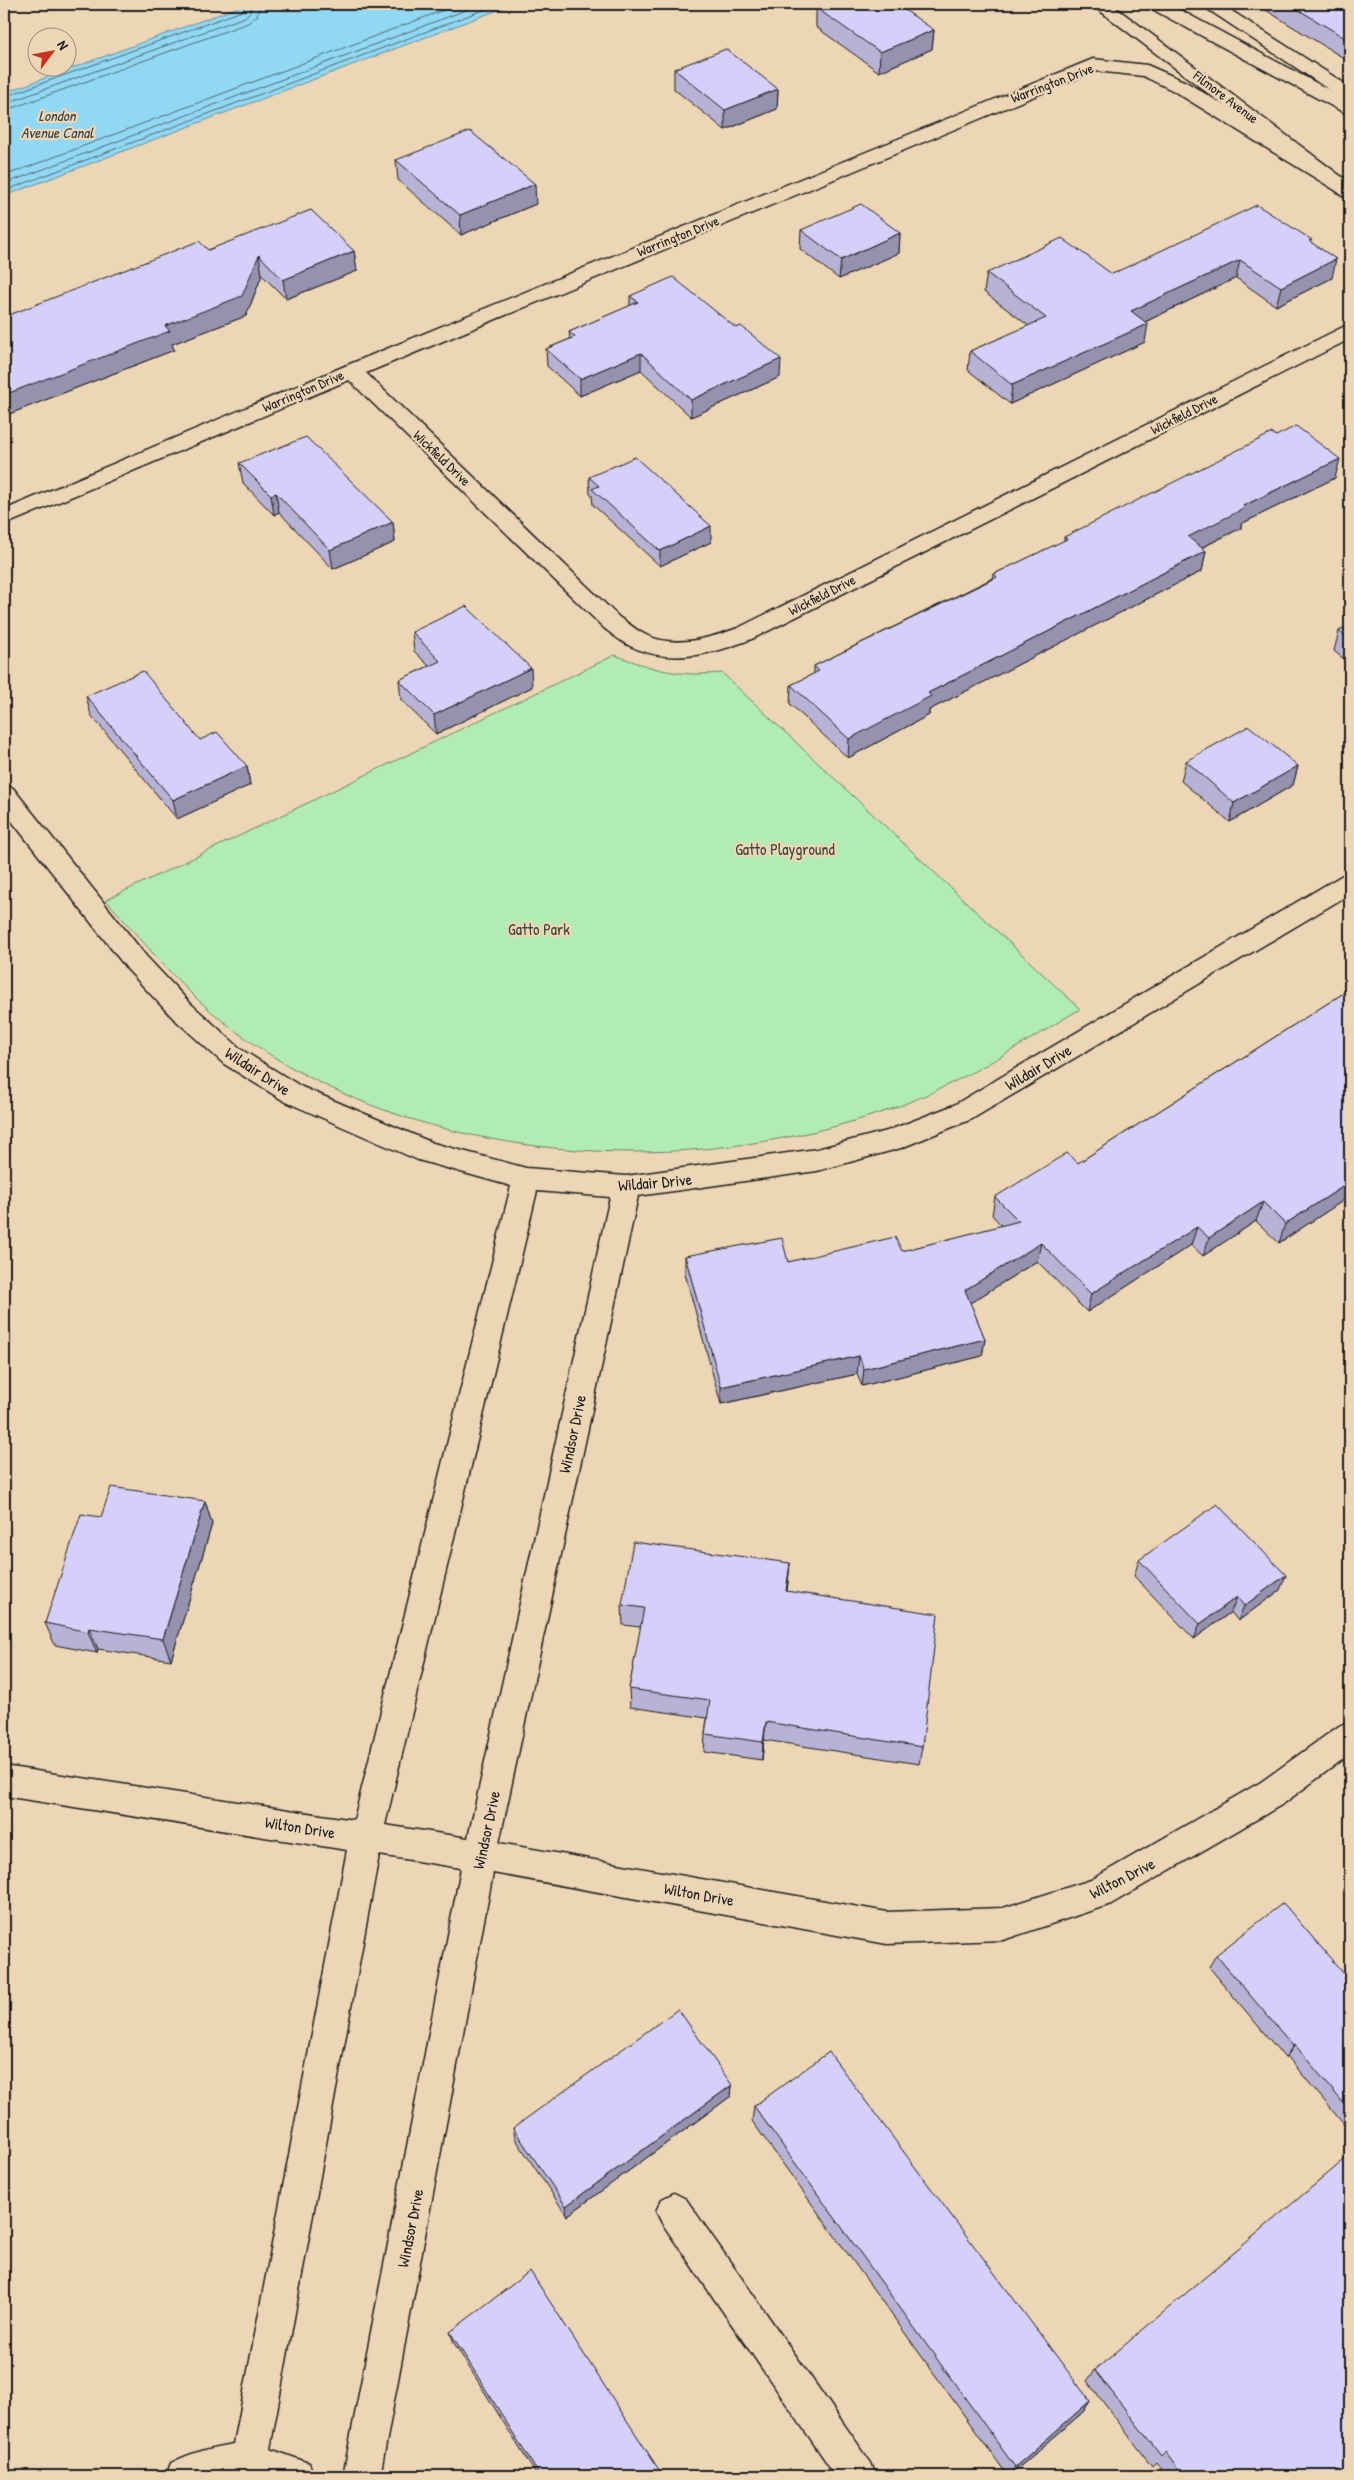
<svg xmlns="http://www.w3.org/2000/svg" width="1354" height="2480" font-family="'Patrick Hand',sans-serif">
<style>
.green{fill:#b1edb3;stroke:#668468}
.water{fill:#91d9f2;stroke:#628d9c}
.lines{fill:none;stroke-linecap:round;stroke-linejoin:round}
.shore{stroke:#4b6872;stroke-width:1}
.lane-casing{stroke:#1c1c1c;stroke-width:3}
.street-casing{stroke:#1c1c1c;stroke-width:3}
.secondary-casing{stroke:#1c1c1c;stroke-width:3}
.lane{fill:#edd6b6;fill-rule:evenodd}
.street{fill:#edd6b6;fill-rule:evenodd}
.secondary{fill:#edd6b6;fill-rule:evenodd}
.wall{fill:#b7b3d6;stroke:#1c1c1c}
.shaded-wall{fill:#9592ae;stroke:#1c1c1c}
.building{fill:#d5d0f9;stroke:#1c1c1c}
.labels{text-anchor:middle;stroke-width:4.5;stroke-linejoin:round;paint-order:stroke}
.far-street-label{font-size:14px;fill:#1c1c1c;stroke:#edd6b6}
.far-water-label{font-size:15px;font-style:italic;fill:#334247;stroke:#edd6b6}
.park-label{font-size:16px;fill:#3a463a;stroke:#edd6b6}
.street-label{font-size:16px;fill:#1c1c1c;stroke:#edd6b6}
</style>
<rect width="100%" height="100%" fill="#edd6b6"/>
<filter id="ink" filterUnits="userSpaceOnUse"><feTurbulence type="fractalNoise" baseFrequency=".02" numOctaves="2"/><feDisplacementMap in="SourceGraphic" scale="10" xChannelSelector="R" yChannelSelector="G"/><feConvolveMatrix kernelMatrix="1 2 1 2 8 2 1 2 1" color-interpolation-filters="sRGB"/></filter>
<g filter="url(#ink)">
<!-- green -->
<path class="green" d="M615,655C654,670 680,677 722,673L1080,1009C1014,1049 950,1090 877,1114C666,1183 396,1162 219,1018C177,984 142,940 106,900Z"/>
<!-- water -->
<path class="water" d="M247,4H514L4,196V93Z"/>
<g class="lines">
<!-- shore -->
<g class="shore">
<path d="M4,97L242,11L246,4"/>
<path d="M4,104L245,17L250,12L252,4"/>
<path d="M4,111L248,23L257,16L260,4"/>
<path d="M4,176L460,4"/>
<path d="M4,184L482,4"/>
<path d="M4,191L499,4"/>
</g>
<!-- lane casing -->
<g class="lane-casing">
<path id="lane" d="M674,2193L686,2199L871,2463L876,2476H836L662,2223L656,2211L662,2199Z"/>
</g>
<!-- street casing -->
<g class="street-casing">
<g id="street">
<path d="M1200,4H1221L1350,87V101L1343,99Z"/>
<path d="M1093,59L1147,65L1186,82L1343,178L1350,176V189L1342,192L1335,190L1172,90L1143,76L1095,71L366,373L620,618C629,623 637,631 646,635C676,649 710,638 738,628L1343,327L1350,325V339L754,638C714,654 671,666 630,646C620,641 612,634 604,628L349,380L4,525V510L345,366Z"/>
<path d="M4,785L13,788L146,956L190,1003L242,1050L302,1087L433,1143L526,1168L626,1176L817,1149L887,1131L954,1105L1341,876L1350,873V894L972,1119L901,1148L817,1171L638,1196L499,1843L887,1912L1003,1908L1091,1880L1261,1782L1339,1726L1350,1721V1754L1283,1804L1111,1904L1003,1940L887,1944L493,1873L380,2476H343L461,1868L379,1855L270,2449L309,2463L314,2476H166L171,2463C192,2452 211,2448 234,2444L347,1850L4,1796V1766L354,1820L511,1186L418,1160L284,1101L224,1064L172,1017L128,970L4,811ZM537,1191L610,1197L468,1838L385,1825Z"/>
</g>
</g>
<!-- secondary casing -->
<g class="secondary-casing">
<g id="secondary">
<path d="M1091,4H1111L1350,183V198L1343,196Z"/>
<path d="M1147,4H1169L1350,101V114L1343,112L1150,8Z"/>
</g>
</g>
<!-- lane -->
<use href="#lane" class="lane"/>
<!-- street -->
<use href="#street" class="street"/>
<!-- secondary -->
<use href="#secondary" class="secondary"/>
</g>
<!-- wall -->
<g class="wall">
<path d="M1256,4H1350V62Z"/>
<path d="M816,8L934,30L932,49L879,72L816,27Z"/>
<path d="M674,69L778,89L777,109L725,130L674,89Z"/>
<path d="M396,160L536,204L461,235L398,180Z"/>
<path d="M801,230L900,233L899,253L839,279L800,249Z"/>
<path d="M1311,243L1332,278L1276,306L1236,278L1145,322V342L1010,404L968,370L970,351L1029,326L984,292L987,273L1112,274Z"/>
<path d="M208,250L354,251L357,271L286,299L262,275L246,316L172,344L174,350L4,416V317Z"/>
<path d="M630,296L780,377L691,417L641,370L580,396L547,366L546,349L570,339L569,332L630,306Z"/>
<path d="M239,463L393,522L395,542L333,569L279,512L274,515L243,483Z"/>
<path d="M589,477L711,542L660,566L593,505L592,495L590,493Z"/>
<path d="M1335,478L1241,524V528L1201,548L1206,551L1202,571L929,710V715L848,758L790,704L791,685L814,674V666L993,578L994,574L1064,541V537Z"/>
<path d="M1350,626V664L1334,651L1339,631Z"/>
<path d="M412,632L532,687L436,734L401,700L399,680L429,666L414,651Z"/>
<path d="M86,696L200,740L247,766L250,785L177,819L91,715Z"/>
<path d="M1186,761L1298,766L1293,785L1230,822L1181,781Z"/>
<path d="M1350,989V1196L1279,1243L1256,1221L1203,1256L1191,1245L1087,1312L1037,1261L970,1303L985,1339L982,1356L862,1386L857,1374L721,1404L685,1274V1256L788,1262L902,1251L1002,1226L992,1215L995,1197L1078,1163Z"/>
<path d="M205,1501L212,1524L171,1660L98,1649L97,1653L55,1645L45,1623L101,1517Z"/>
<path d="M1139,1560L1280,1590L1238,1621L1231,1612L1194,1639L1134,1576Z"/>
<path d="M790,1563L787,1591L922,1747L919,1764L764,1740L762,1760L704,1752L705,1734L707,1718L630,1707L629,1689L641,1627L623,1625L622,1605Z"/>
<path d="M1216,1955L1350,1981V2124L1346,2127L1287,2056L1285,2058L1209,1967Z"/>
<path d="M732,2085L731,2096L567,2216L515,2138L513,2128Z"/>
<path d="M754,2106L1090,2401L1083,2412L1009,2476H1008L752,2121Z"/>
<path d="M450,2332L663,2476H537L454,2343Z"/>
<path d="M1095,2370L1350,2476H1167L1156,2462L1152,2466L1087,2381Z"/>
</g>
<!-- shaded-wall -->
<g class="shaded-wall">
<path d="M934,30L932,49L879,72L880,52Z"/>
<path d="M778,89L777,109L725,130V110Z"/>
<path d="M535,184L536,204L461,235L460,215Z"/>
<path d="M900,233L899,253L839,279L841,260Z"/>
<path d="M354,251L357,271L286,299L283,280Z"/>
<path d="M259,255L262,275L246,316L172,344L174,350L4,416V395L165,326Z"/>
<path d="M1336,259L1332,278L1276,306L1281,287Z"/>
<path d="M1240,260L1236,278L1128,330L1131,311Z"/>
<path d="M1148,324L1145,342L1010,404L1012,385Z"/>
<path d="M641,353V370L580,396V379Z"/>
<path d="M781,359L780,377L691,417V400Z"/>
<path d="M1340,459L1335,478L1241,524V528L1184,556L1188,537L1243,506Z"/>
<path d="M276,493L279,512L274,515L271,495Z"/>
<path d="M393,522L395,542L333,569L330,550Z"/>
<path d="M711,526V542L660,566V551Z"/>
<path d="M1206,551L1202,571L929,710V715L848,758L849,739L928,693Z"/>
<path d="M531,668L532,687L436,734L434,715Z"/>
<path d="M247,766L250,785L177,819L173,800Z"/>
<path d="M1298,766L1293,785L1230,822L1234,803Z"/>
<path d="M1350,1182V1196L1279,1243L1285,1224Z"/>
<path d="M1263,1202L1256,1221L1203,1256L1209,1238Z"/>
<path d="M1197,1227L1191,1245L1087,1312L1091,1294Z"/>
<path d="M1041,1243L1037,1261L962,1308L965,1290Z"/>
<path d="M985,1339L982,1356L862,1386L864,1369Z"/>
<path d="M859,1356L857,1374L721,1404V1387Z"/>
<path d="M205,1501L212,1524L171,1660L163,1639Z"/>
<path d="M790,1563L788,1583L784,1610L786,1591Z"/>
<path d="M1286,1575L1280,1590L1238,1621L1244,1606Z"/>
<path d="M1237,1597L1231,1612L1194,1639L1200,1624Z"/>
<path d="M89,1628L98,1649L97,1653L88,1632Z"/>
<path d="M766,1722L764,1740L762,1760L763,1742Z"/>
<path d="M1295,2045L1287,2056L1285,2058L1293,2046Z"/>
<path d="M732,2085L731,2096L567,2216L566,2206Z"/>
<path d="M1090,2401L1083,2412L1009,2476L1015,2467Z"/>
</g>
<!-- building -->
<g class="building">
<path d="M826,4H896L934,30L880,52L816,8Z"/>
<path d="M1289,4H1350V41Z"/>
<path d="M726,49L778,89L725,110L674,69Z"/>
<path d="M470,131L535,184L460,215L396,160Z"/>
<path d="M861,204L900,233L841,260L801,230Z"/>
<path d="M1257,205L1312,240L1309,241L1336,259L1281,287L1240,260L1131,311L1148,324L1012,385L970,351L1046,318L987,273L1062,238L1112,274Z"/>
<path d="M311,210L354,251L283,280L259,255L242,296L165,326L170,331L4,395V317L199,241L208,250Z"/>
<path d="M673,277L736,328L741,326L781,359L691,400L641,353L580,379L546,349L575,337L569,332L638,302L630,296Z"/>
<path d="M1296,426L1340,459L1243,506L1245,508L1188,537L1206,551L928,693L931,696L849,739L791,685L819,671L814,666L997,577L994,574L1067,539L1064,537L1272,433L1276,436Z"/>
<path d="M306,437L393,522L330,550L276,493L271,495L239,463Z"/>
<path d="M635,457L711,526L660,551L592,489L599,486L589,477Z"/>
<path d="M466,606L531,668L434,715L399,680L440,661L412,632Z"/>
<path d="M1350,626V640L1339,631Z"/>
<path d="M143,671L200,740L217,732L247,766L173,800L86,696Z"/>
<path d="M1249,726L1298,766L1234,803L1186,761Z"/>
<path d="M1350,989V1182L1285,1224L1263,1202L1209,1238L1197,1227L1091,1294L1041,1243L965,1290L985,1339L864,1369L859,1356L721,1387L685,1256L782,1238L788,1262L895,1237L902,1251L1019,1221L995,1197L1067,1153L1078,1163Z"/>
<path d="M111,1487L205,1501L163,1639L89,1628L88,1632L45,1623L81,1514L101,1517Z"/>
<path d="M1217,1504L1286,1575L1244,1606L1237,1597L1200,1624L1139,1560Z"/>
<path d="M633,1542L790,1563L786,1591L938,1614L922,1747L766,1722L763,1742L705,1734L710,1700L629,1689L644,1608L622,1605Z"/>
<path d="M1283,1903L1350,1981V2111L1295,2045L1293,2046L1216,1955Z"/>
<path d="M678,2009L732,2085L566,2206L513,2128Z"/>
<path d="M829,2052L1090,2401L1015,2467L754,2106Z"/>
<path d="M1350,2155V2476H1183L1165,2452L1161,2456L1095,2370Z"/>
<path d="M530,2271L663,2476H540L450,2332Z"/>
</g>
</g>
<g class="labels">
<!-- far-street labels -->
<g class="far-street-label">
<text transform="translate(1052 83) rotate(-21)" y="5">Warrington Drive</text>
<text transform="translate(1226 97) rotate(37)" y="5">Filmore Avenue</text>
<text transform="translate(678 236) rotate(-22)" y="5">Warrington Drive</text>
<text transform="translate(303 391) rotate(-23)" y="5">Warrington Drive</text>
<text transform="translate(1184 414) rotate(-27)" y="5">Wickfield Drive</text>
<text transform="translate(442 458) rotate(44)" y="5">Wickfield Drive</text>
<text transform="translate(822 595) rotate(-27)" y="5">Wickfield Drive</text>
</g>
<!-- far-water labels -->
<g class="far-water-label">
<text x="57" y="121">London<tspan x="57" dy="17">Avenue Canal</tspan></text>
</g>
<!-- park labels -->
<g class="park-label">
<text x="785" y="855">Gatto Playground</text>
<text x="539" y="935">Gatto Park</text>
</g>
<!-- street labels -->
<g class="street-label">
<text transform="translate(1038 1067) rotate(-31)" y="6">Wildair Drive</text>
<text transform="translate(258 1071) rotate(33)" y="6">Wildair Drive</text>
<text transform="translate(655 1182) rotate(-5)" y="6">Wildair Drive</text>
<text transform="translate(572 1434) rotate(-78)" y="6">Windsor Drive</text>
<text transform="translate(300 1827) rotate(9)" y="6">Wilton Drive</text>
<text transform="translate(486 1830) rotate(-78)" y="6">Windsor Drive</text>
<text transform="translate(1122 1878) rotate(-27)" y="6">Wilton Drive</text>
<text transform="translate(699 1894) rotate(10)" y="6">Wilton Drive</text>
<text transform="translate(410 2228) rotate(-79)" y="6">Windsor Drive</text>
</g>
</g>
<!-- margin -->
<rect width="1354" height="2480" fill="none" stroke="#edd6b6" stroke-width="20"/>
<rect x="10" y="10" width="1334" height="2460" fill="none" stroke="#1c1c1c" stroke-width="2" filter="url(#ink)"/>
<!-- north arrow -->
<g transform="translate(52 52) rotate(58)"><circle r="24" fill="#edd6b6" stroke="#998c78"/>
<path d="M0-4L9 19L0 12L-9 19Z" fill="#c8321e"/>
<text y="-8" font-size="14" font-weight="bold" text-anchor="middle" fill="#1c1c1c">N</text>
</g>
</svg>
